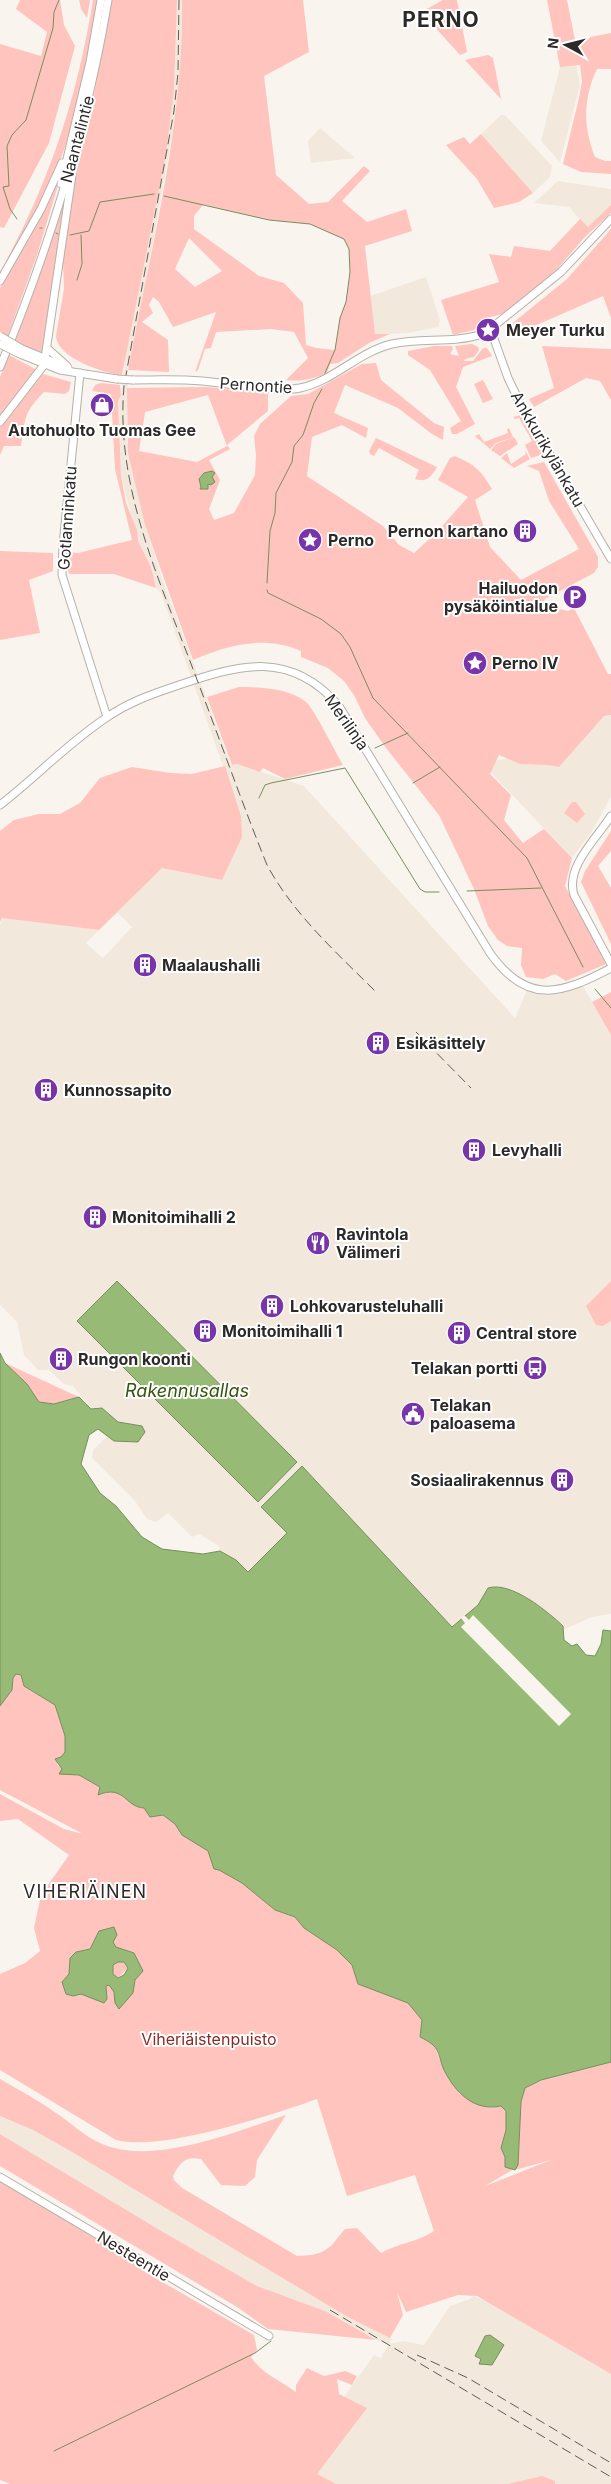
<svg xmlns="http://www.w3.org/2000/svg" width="611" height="2484" font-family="Inter,sans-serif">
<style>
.built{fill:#f2e9dc}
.green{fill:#fec4bd;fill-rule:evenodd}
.water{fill:#97ba77;stroke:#778f5f;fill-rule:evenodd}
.pier{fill:#f9f5ee}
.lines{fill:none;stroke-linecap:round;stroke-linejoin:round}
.stream{stroke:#778f5f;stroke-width:1}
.secondary-casing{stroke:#b5b1aa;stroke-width:9}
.secondary{stroke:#fff;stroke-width:7}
.rail{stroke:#5e5c59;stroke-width:1;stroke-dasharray:10 5;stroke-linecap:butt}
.secondary-bridge-casing{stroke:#b5b1aa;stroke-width:9;stroke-linecap:butt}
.secondary-bridge{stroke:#fff;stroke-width:7}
.labels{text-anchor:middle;stroke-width:4;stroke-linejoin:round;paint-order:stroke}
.street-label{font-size:16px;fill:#2c2a28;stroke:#fff}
.poi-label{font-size:16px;font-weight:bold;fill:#2c2a28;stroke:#fff;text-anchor:start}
.park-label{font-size:16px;fill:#892c29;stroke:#fff}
.water-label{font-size:18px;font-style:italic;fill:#36550d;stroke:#fff}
.neighbourhood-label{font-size:18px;letter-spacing:1px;fill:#2c2a28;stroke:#fff}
.district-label{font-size:21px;font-weight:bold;letter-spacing:1px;fill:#2c2a28;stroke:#fff}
</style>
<rect width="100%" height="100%" fill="#f9f5ee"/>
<!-- built -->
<g class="built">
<path d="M177,0H182L183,36L177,108L142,306L128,370L127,441L145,525L163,581L231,765L237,764L304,786L515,1018L527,990L547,994L559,993L583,986L611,1035V1281L586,1306L603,1326L611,1321V1614L592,1617L563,1630V1626L556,1620L523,1596L482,1597L478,1605L452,1627L302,1466L261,1506L287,1533L247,1572L236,1560L220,1551L219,1546L199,1534L192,1537L168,1513L156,1522L147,1519L135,1501L92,1458L93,1450L107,1436L114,1441L118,1422L102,1408L91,1409L73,1386L64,1384L49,1370H38L24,1355L17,1322L0,1305V924L3,918L99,930L86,943L103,958L132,927L117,912L162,868L222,880L241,816L161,593L156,588L151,567L138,541L121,476L118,400L121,395L126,353L166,154L174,90Z"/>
<path d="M576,64L580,85L560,162L541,141L560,67Z"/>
<path d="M501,115H505L552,166L550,177L533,193L481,134Z"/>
<path d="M320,128L355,158L311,163L308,141Z"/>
<path d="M558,181L611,189V208L588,228L569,207L534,203Z"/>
<path d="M426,277L440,320L438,327L408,333L375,335L370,296Z"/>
<path d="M611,715V797L591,833L572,858L482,763L564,748L604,716Z"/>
<path d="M0,2116L33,2130L72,2152L346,2316L384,2334L392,2339L389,2344L403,2341L424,2345L450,2306L470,2299L473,2296L500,2307L611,2374V2484H308L367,2408L344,2397L374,2355L381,2358L388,2345L376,2340L325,2311L257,2286L158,2229L0,2134Z"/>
</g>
<!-- green -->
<g class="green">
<path d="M20,0H60L64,25L75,46L49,143L4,228L0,227V44L41,56L47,32L16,9Z"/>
<path d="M79,0H90L87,18L81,9Z"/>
<path d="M93,0H97C89,55 78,112 59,164C44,204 20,240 0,277V272C49,184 77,99 93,0Z"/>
<path d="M111,0H177L174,90L166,154L122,375C103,373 57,358 56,336L64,289L63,262L76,173L94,95Z"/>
<path d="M182,0H303L309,52L264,76L276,175L309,204L328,202L364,166L370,171L342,201L367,222L406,209L412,231L365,246L375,334H390L369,343L338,363L330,364L327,373C312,379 302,382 286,380L308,358L294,332L271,329L216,332L211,348L205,349L198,370L195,372L216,312L173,327L159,302L153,297L149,305L153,313L142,322L168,340L169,372L128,370C151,248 184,125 182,0ZM203,205L269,220L310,224L344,239L349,249L350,272L346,302L340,318L335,350L316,348L306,345L303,303L284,283L259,276L194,229V216ZM189,238L222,271L195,287L175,269Z"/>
<path d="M443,0H457L467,52L460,55L421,12Z"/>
<path d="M547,0H567L575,40L611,33V69H597C583,99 583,126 595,157L605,161H611V174L581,172L563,164L579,98L582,81L580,65L560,67Z"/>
<path d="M488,55L493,58L501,99L465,60Z"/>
<path d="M481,134L533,193L519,202L494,208L477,179L446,145L464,137L470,144Z"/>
<path d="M60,179L37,255L7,338L0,334V288Z"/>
<path d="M67,187L42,353L41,354L15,342Z"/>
<path d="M611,205V213L584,238L553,274L525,297L502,314L483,319L474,330L453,335L441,300L499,282L489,254L511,257L514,246L550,251L580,219L588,227Z"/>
<path d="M611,229V318L603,296L507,338L509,326L567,279Z"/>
<path d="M472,344L478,347L479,350L474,357L465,359L464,361H473L483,348H487L492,356L463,367L456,387L475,424L457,434H452L450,428L461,421L430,370L408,355V351L434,346H452L453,349L450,354L459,356L455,346Z"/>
<path d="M542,346L611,349V400L600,381L586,378L534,407L529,399L554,388Z"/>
<path d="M9,355L37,370L0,418V377Z"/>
<path d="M376,363L381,380L434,423L444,427L443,440L432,434L398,408L345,385L334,413L368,428L366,438L342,425L312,437L307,476L383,526L399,545L414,553L437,532L468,497L438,480L450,458L455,456C475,465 480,469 492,489L475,500L490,547L521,580L579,549L549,501L539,471L527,466L544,462L598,557V567L594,573L545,599L542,607L558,612L560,609L568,611L574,608L608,674H611V715L604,716L559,767L549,765L520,764L499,755L490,774L511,795L504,820L523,843L544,829L572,858L565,886L606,964L566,981L555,974L543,979L526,977L521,965L522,948L507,946L498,940L488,926L474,889L439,815L386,748L365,718L354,695L344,681L328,668L301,657V651C264,635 228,645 193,660L145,525L128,453L127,388L208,387L268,394V411L227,445L230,449L209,460L220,480L209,509L214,520L234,513L255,475L256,455L254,436L260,424L291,396L308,394L362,364ZM208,395L227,446L197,462L139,451L145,412Z"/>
<path d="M43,374L71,382L69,391L65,394L44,392C24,412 25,418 21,446H4L0,455V427Z"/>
<path d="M483,380L493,399L483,403L474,384Z"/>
<path d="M101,383L120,385L121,395L118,401L121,476L126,503L137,530L138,541L151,567L156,588L114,574H70L67,570V552L78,553L132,540L115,469L111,394L92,391L95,385Z"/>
<path d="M520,415L524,418L542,450L541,455L531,458L525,445L532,441L519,418L515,419L513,417Z"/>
<path d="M509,428L513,437L496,443L490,449L475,436L479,434L484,442L508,433L507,429Z"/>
<path d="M514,437L518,444L500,456L491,450L496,444Z"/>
<path d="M376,438L437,467C432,476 427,483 415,479L419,470L379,448L374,456L370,454L369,451Z"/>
<path d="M525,450L530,459L514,468L501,458L507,453L511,464L526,454Z"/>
<path d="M0,551L53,553V571L29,580L40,633L0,640Z"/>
<path d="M239,687C259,687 289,688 306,702C314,709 336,753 343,765L285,779L263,768L260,772L237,764L232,765L207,697Z"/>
<path d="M225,766L241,816L242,837L222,880L162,868L99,930L2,918L0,922V831L14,820L39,814H60L80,803L100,778L132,767L170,773L192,774Z"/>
<path d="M572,802H576L585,814L577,823L564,813Z"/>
<path d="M611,831V851L598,866L611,888V944L581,882L585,871Z"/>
<path d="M611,992V1035L592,1002Z"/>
<path d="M611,1281V1321L603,1326L596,1325L586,1306Z"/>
<path d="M5,1363L79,1397L54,1404L39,1402L27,1384Z"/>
<path d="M16,1674L21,1675L24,1686L55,1705L65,1736V1752L57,1764L62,1769L60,1774L79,1775L100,1787L98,1794C124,1784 125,1807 144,1808L150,1817L163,1815L175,1824L182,1835L208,1850L212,1862L219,1870L242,1883L275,1910L295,1917L304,1928L337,1950L352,1965L358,1984L408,2003L422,2020L420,2037L434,2045L444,2070L460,2094L491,2108L501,2106L506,2111V2130L501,2148L505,2157V2167L514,2169L485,2186L551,2160L515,2170L518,2165L521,2102L525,2088L541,2080L611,2062V2374L477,2296L458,2295L406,2312L397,2292L403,2315L390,2338L346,2316L72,2152L33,2130L0,2116V2079C19,2090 38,2100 56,2113C70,2122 84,2136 100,2143C151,2167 235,2132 286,2115L257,2160L255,2177L245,2186L221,2185L201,2159C186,2156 180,2162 173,2176L174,2180L182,2188L297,2256L312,2255L322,2252L331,2246L345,2229L357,2228L381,2253C398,2243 418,2242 434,2231L415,2175L347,2196L317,2099C272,2115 159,2152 116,2140L0,2070V1974L25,1963L40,1951L34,1928L41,1895L69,1855L18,1819L0,1821V1794L64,1829L83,1834L0,1790V1706L12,1690L13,1678ZM99,1931L112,1942L116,1947L134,1953L135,1980L133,1993L115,2002L114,1992L109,1985L106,1986L107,1999L81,1994L73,1996L62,1982L69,1974L76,1952L90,1949Z"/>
<path d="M118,1962H124L128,1968L118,1978L113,1974V1964Z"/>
<path d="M0,2134L158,2229L257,2286L325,2311L376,2340L268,2329L237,2307L0,2166Z"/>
<path d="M0,2181L136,2263L140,2269L254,2335L257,2350L251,2357C262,2374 280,2380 296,2392V2385L307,2368L324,2376L345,2371L357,2376L352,2385L337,2379L339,2394L367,2408L317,2474L336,2484H10L0,2480Z"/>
<path d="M542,2476L555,2481V2484H508Z"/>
</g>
<!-- water -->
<g class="water">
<path d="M212,471L215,473L212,477L215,482L211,485L208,484V489H200L201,487L199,479L204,473Z"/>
<path d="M117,1281L297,1462L258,1502L77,1321Z"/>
<path d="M0,1353L5,1363L27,1384L39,1402L54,1404L79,1397L91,1409L102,1408L118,1422L142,1426L145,1432L138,1442L114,1441L98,1429L89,1435L81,1464L100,1493L116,1506L142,1537L162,1549L203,1554L220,1551L236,1560L248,1572L287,1533L261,1507L302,1466L452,1627L478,1605L488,1588C511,1581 547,1611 563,1626L564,1640L572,1646L577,1644L586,1655L595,1656L601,1644L603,1630L611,1631V2062L541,2080L525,2088L521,2102L518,2165L515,2170L505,2167V2157L501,2148L506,2130V2111L501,2106C474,2112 455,2092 444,2070C440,2062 440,2051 433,2045C430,2042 424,2039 420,2037L422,2020L408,2003L358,1984L352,1965L337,1950L304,1928L295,1917L275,1910L242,1883L219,1870L214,1869L208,1851L182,1835L175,1824L163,1815L150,1817L144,1808C125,1807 124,1784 98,1795L100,1787L79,1775L59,1774L62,1769L55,1759L61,1757L65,1752V1736L55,1705L24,1686L21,1675L16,1674L13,1678L12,1690L0,1706Z"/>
<path d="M114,1927L117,1935L113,1942L116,1947L134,1953L143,1971L135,1980L133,1993L119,2009L115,2003L114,1992L109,1985L106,1986L107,1999L104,2003L81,1994L73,1996L66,1994L62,1982L69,1974L70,1958L76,1952L90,1949L99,1931ZM118,1962H124L128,1968L124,1975L118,1978L113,1974V1965Z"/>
<path d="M490,2335L504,2345L492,2365L479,2364L481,2359L475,2356L485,2336Z"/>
</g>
<!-- pier -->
<path class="pier" d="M464,1615L469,1620L473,1615L571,1714L559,1726L461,1627L465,1623L461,1618Z"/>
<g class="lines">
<!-- stream -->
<g class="stream">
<path d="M164,196L269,220L310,224L344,239L349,249L350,272L346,302L340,318L335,350L325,373"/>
<path d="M17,219L10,209L3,187L9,186L7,146L12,135L26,120L53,28L54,12L59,0"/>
<path d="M40,228H42"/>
<path d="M56,233L58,234"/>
<path d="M70,235L89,231L100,202L154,194"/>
<path d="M77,280L82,264L81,235"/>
<path d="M267,583L270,531L275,513L276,493L292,462L294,446L303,435L314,403L322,389"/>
<path d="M267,590L268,593L321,619L341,634L350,647L373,698L527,858L583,967"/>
<path d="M375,748L408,733"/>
<path d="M413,783L440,767"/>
<path d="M259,798L265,785L271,783L345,768L420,889L425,892H439"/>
<path d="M467,891L541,888"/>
<path d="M595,989L611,1008"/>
<path d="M54,2451L255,2353L271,2341"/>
</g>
<!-- secondary casing -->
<g class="secondary-casing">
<g id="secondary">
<path d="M61,184L90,62L101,0"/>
<path d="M0,281L41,209L62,163"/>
<path d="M494,326L561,272L611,219"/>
<path d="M482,334V327L485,324L494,326"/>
<path d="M493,336L508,378L520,403L611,559"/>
<path d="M47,348L67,366"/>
<path d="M22,349L68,368"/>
<path d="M20,354L60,370L117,379"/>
<path d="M0,367C49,249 87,126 108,0"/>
<path d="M80,373L63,545L62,575L107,717"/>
<path d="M133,380C156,380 179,379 202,381C229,383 275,393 300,388C334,381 358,352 392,344C422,337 452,344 482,334"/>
<path d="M0,422L44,365L72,175"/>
<path d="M0,805C35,778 66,745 103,720C126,703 152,694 179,685C240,664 291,650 339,706L490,953C527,1006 562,994 611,968"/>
<path d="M611,816C597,838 565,867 574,895L611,964"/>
<path d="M0,2177L269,2336"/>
</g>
</g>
<!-- secondary -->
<use href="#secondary" class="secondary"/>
<!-- rail -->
<g class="rail">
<path d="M179,0L178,73L174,111L124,386C115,489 161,583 196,677C220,740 242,803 267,865C294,915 337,953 376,992"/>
<path d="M416,1032L471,1088"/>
<path d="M330,2310L611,2477"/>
<path d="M417,2355L468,2378L611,2463"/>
</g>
<!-- secondary-bridge casing -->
<g class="secondary-bridge-casing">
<g id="secondary-bridge">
<path d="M0,336L22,349"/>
<path d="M0,344L20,354"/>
<path d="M117,379L133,380"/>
</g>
</g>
<!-- secondary-bridge -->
<use href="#secondary-bridge" class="secondary-bridge"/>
</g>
<!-- icons -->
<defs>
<g id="sight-disc" transform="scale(1.25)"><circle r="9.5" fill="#7835a9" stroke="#fff"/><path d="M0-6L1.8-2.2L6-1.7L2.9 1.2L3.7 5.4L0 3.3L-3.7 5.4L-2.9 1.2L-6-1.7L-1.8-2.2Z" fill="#fff"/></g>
<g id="shop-disc" transform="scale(1.25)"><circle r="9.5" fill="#7835a9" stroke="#fff"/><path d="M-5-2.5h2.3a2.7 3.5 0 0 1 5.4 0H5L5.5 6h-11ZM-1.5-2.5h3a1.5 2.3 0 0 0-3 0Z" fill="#fff"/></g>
<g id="building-disc" transform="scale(1.25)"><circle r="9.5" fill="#7835a9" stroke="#fff"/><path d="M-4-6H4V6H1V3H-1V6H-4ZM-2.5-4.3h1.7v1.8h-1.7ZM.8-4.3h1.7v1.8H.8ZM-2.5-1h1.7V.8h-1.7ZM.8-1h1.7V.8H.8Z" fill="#fff"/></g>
<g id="parking-disc" transform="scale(1.25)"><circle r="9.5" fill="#7835a9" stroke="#fff"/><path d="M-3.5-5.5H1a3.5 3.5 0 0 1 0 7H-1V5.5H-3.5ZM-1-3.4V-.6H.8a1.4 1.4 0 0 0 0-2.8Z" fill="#fff"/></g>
<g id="restaurant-disc" transform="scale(1.25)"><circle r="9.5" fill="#7835a9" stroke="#fff"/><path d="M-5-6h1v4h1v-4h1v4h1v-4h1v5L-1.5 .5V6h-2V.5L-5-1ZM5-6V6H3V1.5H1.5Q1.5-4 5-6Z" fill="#fff"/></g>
<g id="bus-disc" transform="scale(1.25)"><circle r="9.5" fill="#7835a9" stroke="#fff"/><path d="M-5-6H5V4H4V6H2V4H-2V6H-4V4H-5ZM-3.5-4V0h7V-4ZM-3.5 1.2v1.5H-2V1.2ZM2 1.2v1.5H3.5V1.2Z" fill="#fff"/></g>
<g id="civic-disc" transform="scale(1.25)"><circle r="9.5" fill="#7835a9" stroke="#fff"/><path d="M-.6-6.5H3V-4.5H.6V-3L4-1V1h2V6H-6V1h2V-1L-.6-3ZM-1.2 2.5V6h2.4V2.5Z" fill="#fff"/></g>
</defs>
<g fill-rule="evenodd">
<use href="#sight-disc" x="488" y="330"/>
<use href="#shop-disc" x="102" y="405"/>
<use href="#building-disc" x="525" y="531"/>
<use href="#sight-disc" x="310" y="540"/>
<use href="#parking-disc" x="575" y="597"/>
<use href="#sight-disc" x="475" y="663"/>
<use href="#building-disc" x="145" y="965"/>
<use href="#building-disc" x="378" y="1043"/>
<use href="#building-disc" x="46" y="1090"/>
<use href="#building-disc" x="474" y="1150"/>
<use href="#building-disc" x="95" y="1217"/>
<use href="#restaurant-disc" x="318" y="1243"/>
<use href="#building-disc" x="272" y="1306"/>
<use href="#building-disc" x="205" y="1331"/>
<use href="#building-disc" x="459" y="1333"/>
<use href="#building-disc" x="61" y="1359"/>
<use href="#bus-disc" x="535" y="1368"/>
<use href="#civic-disc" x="413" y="1414"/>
<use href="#building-disc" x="562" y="1480"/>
</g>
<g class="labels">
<!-- street labels -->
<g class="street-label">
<text transform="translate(77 139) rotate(-75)" y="6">Naantalintie</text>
<text transform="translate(256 385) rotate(4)" y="6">Pernontie</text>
<text transform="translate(548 449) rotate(60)" y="6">Ankkurikylänkatu</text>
<text transform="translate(67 518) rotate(-86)" y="6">Gotlanninkatu</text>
<text transform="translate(347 722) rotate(55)" y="6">Merilinja</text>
<text transform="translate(134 2256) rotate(31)" y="6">Nesteentie</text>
</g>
<!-- poi labels -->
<g class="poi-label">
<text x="506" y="336">Meyer Turku</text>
<text x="102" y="436" text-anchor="middle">Autohuolto Tuomas Gee</text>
<text x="508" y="537" text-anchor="end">Pernon kartano</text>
<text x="328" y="546">Perno</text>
<text x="558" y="594" text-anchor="end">Hailuodon<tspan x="558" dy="18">pysäköintialue</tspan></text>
<text x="492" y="669">Perno IV</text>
<text x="162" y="971">Maalaushalli</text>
<text x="396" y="1049">Esikäsittely</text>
<text x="64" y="1096">Kunnossapito</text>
<text x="492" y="1156">Levyhalli</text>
<text x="112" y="1223">Monitoimihalli 2</text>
<text x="336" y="1240">Ravintola<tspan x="336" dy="18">Välimeri</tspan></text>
<text x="290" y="1312">Lohkovarusteluhalli</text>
<text x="222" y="1337">Monitoimihalli 1</text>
<text x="476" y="1339">Central store</text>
<text x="78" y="1365">Rungon koonti</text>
<text x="518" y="1374" text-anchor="end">Telakan portti</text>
<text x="430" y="1411">Telakan<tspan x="430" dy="18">paloasema</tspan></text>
<text x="544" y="1486" text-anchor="end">Sosiaalirakennus</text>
</g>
<!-- park labels -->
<g class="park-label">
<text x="209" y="2045">Viheriäistenpuisto</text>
</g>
<!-- water labels -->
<g class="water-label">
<text x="187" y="1397">Rakennusallas</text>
</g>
<!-- neighbourhood labels -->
<g class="neighbourhood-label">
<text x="85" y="1898">VIHERIÄINEN</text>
</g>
<!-- district labels -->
<g class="district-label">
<text x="441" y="27">PERNO</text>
</g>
</g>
<!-- north arrow -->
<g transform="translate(566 45) rotate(277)" stroke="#ffffff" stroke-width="4" paint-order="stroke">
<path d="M0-4L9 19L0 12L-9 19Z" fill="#2c2a28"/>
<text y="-8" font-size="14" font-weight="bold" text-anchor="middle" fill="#2c2a28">N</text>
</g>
</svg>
